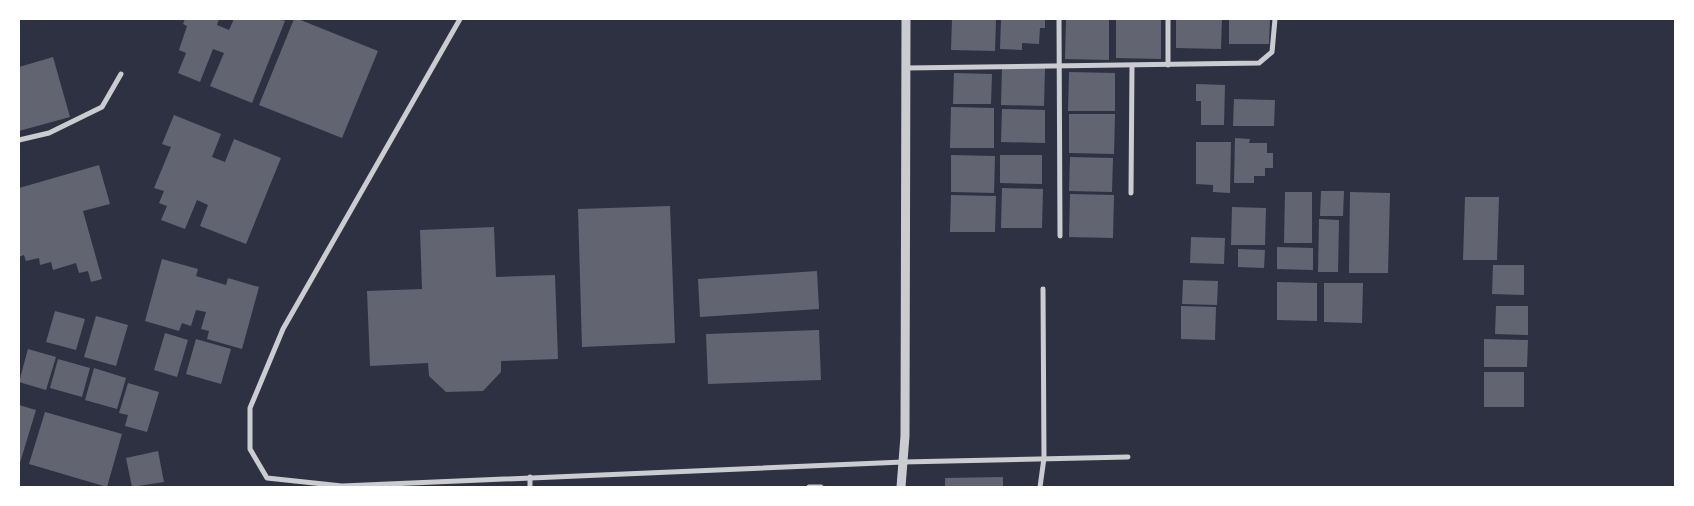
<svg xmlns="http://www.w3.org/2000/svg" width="1694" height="506" font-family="'Source Sans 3',sans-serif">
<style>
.building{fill:#626471}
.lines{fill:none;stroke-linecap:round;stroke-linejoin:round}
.minor{stroke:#caccd0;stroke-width:5}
.tertiary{stroke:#caccd0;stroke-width:9}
</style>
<rect width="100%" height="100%" fill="#2d3142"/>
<!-- building -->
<g class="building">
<path d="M185,19H219L217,25L229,30L234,19H278L285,21L252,103L210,86L224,53L213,49L200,82L178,73L186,53L179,50L187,26L183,24Z"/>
<path d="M294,19H298L378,51L342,138L259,105Z"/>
<path d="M952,19H996L995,51L951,50Z"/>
<path d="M1001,19H1045V28H1040L1039,44L1022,43V50L1000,49Z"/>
<path d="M1066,19H1109V60L1065,59Z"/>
<path d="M1116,19L1161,20V59L1116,58Z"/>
<path d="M1176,19H1222L1221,49L1176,48Z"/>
<path d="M1229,19H1270L1269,44H1229Z"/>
<path d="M53,57L70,117L19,131V67Z"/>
<path d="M1002,67L1045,68L1044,106L1001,105Z"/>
<path d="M1069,72L1115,73V111H1068Z"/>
<path d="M954,73L992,74L991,104H953Z"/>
<path d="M1196,84L1225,85L1224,125H1201V101H1196Z"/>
<path d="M1234,99L1275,100L1274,126H1233Z"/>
<path d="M951,107L994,108V148H950Z"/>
<path d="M1002,109L1045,110V143L1001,142Z"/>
<path d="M1069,114H1115L1114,154L1069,153Z"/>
<path d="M174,115L221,134L212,157L225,162L234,139L281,158L246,244L200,226L208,205L197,200L185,229L161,220L167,206L159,203L164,191L154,188L171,147L162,144Z"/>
<path d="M1235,138L1250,139L1249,143H1267V153H1273V168H1265V176H1254V183H1234Z"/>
<path d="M1196,142H1231L1230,193L1213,192V185L1196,184Z"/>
<path d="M951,155L995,156L994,193L951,192Z"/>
<path d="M1000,155H1042V184L1000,183Z"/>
<path d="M1070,157L1113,158L1112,192L1069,191Z"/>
<path d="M99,165L110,204L83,211L102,279L91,282L88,271L79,273L76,263L53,270L51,262L40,265L39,258L26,261L24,255L19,257V188Z"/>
<path d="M1002,188L1043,189L1042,228H1001Z"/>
<path d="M1321,191H1344L1343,216H1320Z"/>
<path d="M1285,192H1312V243H1284Z"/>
<path d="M1350,192L1390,193L1388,273H1349Z"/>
<path d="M1070,194L1114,195L1113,238L1069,237Z"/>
<path d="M951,195L996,196L995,232H950Z"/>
<path d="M1465,197H1499L1497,260H1463Z"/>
<path d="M670,206L675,343L582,347L578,209Z"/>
<path d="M1232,207L1266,208L1265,245H1231Z"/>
<path d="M1319,219L1339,220L1338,272H1318Z"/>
<path d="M494,227L496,277L555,275L558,359L501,361V372L483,391L446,392L429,376L428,363L370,366L367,291L422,289L420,230Z"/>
<path d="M1191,237L1225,238L1224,264L1190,263Z"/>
<path d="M1277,247L1313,248V270L1277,269Z"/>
<path d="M1238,249L1265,250L1264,268L1238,267Z"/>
<path d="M162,259L198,269L196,276L226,285L228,278L259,287L242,349L207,339L209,331L201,329L206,312L196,310L191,326L182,323L179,331L145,321Z"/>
<path d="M1493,265H1524V295L1492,294Z"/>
<path d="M817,271L819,309L700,317L698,279Z"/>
<path d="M1183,280L1218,281L1217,305L1182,304Z"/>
<path d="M1277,282L1317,283V321L1277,320Z"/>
<path d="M1324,283H1363L1362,323L1324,322Z"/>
<path d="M1181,306L1216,307L1215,340L1181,339Z"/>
<path d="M1496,306H1528V335L1495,334Z"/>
<path d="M55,311L85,319L76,350L46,342Z"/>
<path d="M96,316L128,325L116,366L84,357Z"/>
<path d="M819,330L821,380L708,384L706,334Z"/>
<path d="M165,333L188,340L177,377L154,370Z"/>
<path d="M196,339L231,349L221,384L186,374Z"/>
<path d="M1484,339L1528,340L1527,367H1484Z"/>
<path d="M28,349L56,357L46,390L19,382Z"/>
<path d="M58,359L90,368L82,397L50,388Z"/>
<path d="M94,368L126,378L117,409L85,400Z"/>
<rect x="1484" y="372" width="40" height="35"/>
<path d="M128,383L159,392L147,432L125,426L128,415L119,413Z"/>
<path d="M19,405L36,410L19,466Z"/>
<path d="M45,412L122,434L107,487L29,464Z"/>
<path d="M158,451L164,482L132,487L126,458Z"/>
<path d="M1003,477V487H945V478Z"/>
</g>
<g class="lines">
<!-- minor -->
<g class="minor">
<path d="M460,19L283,329L250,408V449L267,478L342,486L903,462L1128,457"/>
<path d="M1059,19L1060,236"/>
<path d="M1168,65V19"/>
<path d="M906,68L1259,63L1272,52L1275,19"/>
<path d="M19,140L49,133L102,107L121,74"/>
<path d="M1131,193L1132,66"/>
<path d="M530,477V487"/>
<path d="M809,487H821"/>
<path d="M1040,487L1044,458L1043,289"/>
</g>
<!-- tertiary -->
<path class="tertiary" d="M901,487L905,436L906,19"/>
</g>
<!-- border -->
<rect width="1694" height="506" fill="none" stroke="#ffffff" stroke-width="40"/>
</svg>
